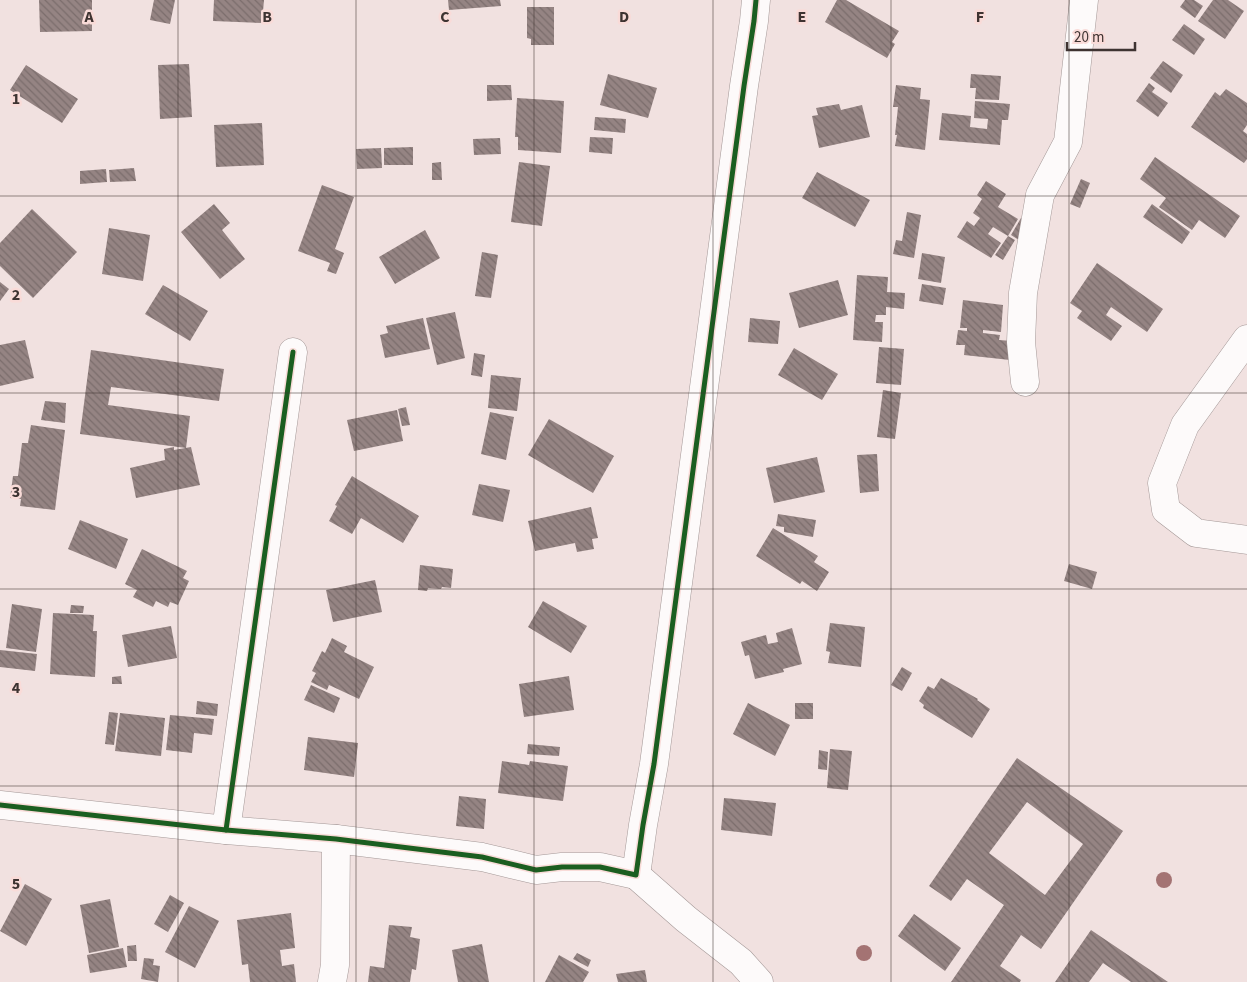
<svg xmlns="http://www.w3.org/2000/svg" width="1247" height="982" font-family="'Source Sans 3',sans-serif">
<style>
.building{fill:url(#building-back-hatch);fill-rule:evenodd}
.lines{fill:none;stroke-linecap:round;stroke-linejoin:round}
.minor-casing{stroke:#a49897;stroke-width:29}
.minor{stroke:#fdfafa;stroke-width:28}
.cycleway-casing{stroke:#f9dbd8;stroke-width:8}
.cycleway{stroke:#1b5e20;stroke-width:5}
.tree{fill:#a47373}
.grid{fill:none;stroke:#3e3331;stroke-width:1;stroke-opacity:0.55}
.grid-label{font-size:16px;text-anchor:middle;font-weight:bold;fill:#3e3331;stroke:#f9dbd8;stroke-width:5;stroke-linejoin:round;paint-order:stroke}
</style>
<defs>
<pattern id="building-back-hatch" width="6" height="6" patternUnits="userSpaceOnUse" patternTransform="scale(1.25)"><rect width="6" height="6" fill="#958483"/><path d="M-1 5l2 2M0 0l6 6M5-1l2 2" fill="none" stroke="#7b6d6c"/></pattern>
</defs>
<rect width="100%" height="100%" fill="#f1e1e0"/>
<!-- building -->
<g class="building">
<path d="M39,0H92V31L40,32Z"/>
<path d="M154,0H175L170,24L150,20Z"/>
<path d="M214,0H264L262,23L213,21Z"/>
<path d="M448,0H500L501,6L449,10Z"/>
<path d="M837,0H846L899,31L892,42L895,44L887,58L825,22Z"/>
<path d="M1185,0H1194L1203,6L1195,18L1180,7Z"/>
<path d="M1213,0H1228L1244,11L1225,39L1198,21Z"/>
<path d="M527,7H554V45H531V39L527,38Z"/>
<path d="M1184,24L1205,39L1194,55L1172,40Z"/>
<path d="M1163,61L1183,75L1171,93L1150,78Z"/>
<path d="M189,64L192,117L160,119L158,65Z"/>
<path d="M26,65L78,99L62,123L10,90Z"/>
<path d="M608,74L657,88L648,118L600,105Z"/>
<path d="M971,74L1001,76L999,100L975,99L976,88H970Z"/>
<path d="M1149,83L1155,88L1152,92L1168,103L1158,117L1136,101Z"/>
<path d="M487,85H511L512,100L487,101Z"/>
<path d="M896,85L921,88L920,99L930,100L925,150L895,146L897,135H895L898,107H893Z"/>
<path d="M1226,89L1247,103V125L1243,131L1247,134V159L1244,163L1191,127L1215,92L1220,96Z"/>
<path d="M517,98L564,101L561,153L518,150V137H515Z"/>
<path d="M975,101L1010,104L1008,120H1002L1000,145L939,140L942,113L971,116L970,127L987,129L988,119L974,118Z"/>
<path d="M839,104L841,110L862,105L870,137L819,148L812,116L818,115L816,108Z"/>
<path d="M595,117L626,119L625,133L594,130Z"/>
<path d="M262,123L264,165L216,167L214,125Z"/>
<path d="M590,137L613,138L612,154L589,152Z"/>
<path d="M500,138L501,154L474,155L473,139Z"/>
<path d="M413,147V165H384V148Z"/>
<path d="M381,148L382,168L357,169L356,149Z"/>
<path d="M1155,157L1240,216L1225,238L1199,220L1192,230L1159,207L1166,198L1140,179Z"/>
<path d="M441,162L442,180H432V163Z"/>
<path d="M519,162L550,166L542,226L511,222Z"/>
<path d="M134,168L136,181L110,182L109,170Z"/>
<path d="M106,169L107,182L80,184V171Z"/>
<path d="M817,172L870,200L855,227L802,198Z"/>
<path d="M1081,179L1090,183L1080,208L1070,204Z"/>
<path d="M986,181L1006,194L998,207L1018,219L1008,236L1015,240L1003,260L995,255L1008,236L993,227L988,234L1001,243L991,258L957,237L967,221L974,226L980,218L973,213L982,199L977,195Z"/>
<path d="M322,185L354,197L335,249L344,253L336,274L327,271L330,263L298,251Z"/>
<path d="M214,204L230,223L222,230L245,259L220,279L181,232Z"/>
<path d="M1152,204L1190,232L1182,244L1143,217Z"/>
<path d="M32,209L77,252L33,298L0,266V243Z"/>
<path d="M907,212L921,215L914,258L893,254L896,240L902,241Z"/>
<path d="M1021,218L1030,224L1019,240L1011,235Z"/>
<path d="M109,228L150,235L143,281L102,274Z"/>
<path d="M425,230L440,258L395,284L379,257Z"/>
<path d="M482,252L498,255L491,298L475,296Z"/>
<path d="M922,253L945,257L941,283L918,279Z"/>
<path d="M1097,263L1163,309L1147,332L1111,307L1106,315L1122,326L1111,341L1077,318L1082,311L1070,303Z"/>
<path d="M857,275L888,277L887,292L905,293L904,309L886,307V315H876L875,322H883L882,342L853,340Z"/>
<path d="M838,280L848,315L799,328L789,293Z"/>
<path d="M0,282L9,289L0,301Z"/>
<path d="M922,284L946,288L943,305L919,301Z"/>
<path d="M163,285L208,311L190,341L145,314Z"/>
<path d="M963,300L1003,305L1001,332L983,330V333L1000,335L999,340L1012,341L1010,360L964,355L965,345H956L958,330L967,331V328H960Z"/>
<path d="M455,312L465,358L437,365L426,318Z"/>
<path d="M423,318L430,349L385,358L380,335L388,333L386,326Z"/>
<path d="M750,318L780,321L778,344L748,342Z"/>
<path d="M25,340L34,378L0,386V345Z"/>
<path d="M879,347L904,349L901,385L876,383Z"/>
<path d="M794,348L838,374L822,400L778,375Z"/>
<path d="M91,350L224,369L219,401L111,387L108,405L190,416L186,448L80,434Z"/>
<path d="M474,353L485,355L482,377L471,375Z"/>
<path d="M491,375L521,378L517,411L488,408Z"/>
<path d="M883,390L901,393L895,439L877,437Z"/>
<path d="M45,401L66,403L65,423L41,420Z"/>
<path d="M406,407L410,425L402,426L398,409Z"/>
<path d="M397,410L403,441L354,451L347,420Z"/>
<path d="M490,412L514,417L506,460L481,454Z"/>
<path d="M549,419L614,456L593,493L528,455Z"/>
<path d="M31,425L65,430L55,510L20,506L21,499L10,498L13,476H18L22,443H28Z"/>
<path d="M174,447V450L191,447L200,485L136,498L130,468L165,460L164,449Z"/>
<path d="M877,454L879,491L860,493L857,455Z"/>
<path d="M817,457L825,492L774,503L766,468Z"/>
<path d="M352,476L419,516L403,543L361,518L352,534L329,521L337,506L335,505Z"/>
<path d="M479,484L510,490L503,522L472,515Z"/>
<path d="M591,507L598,538L592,539L594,549L577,552L575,543L535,551L528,521Z"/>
<path d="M778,514L816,520L813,537L784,532V527L776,526Z"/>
<path d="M80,520L128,539L116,569L68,549Z"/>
<path d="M773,528L818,556L814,562L829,572L817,591L802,581L800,584L756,556Z"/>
<path d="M142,549L187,571L183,578L189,581L178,605L170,602L168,607L156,601L153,607L133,597L137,590L125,584Z"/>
<path d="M1069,564L1097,572L1092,589L1064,581Z"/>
<path d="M420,565L453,569L451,588L442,587L441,589L428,588L427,591L418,590Z"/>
<path d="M375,580L382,612L333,622L326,590Z"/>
<path d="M543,601L587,626L571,653L528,627Z"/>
<path d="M12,604L42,609L36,652L6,648Z"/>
<path d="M71,605L84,606L83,613H70Z"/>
<path d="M53,613L94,615L93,631H97L95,677L50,674Z"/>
<path d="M830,623L865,627L861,667L828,663L830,652L826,651Z"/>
<path d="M171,626L177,658L128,667L122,635Z"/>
<path d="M792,628L802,664L783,669L784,672L755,679L749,655L745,656L741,642L766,635L768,644L778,642L776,633Z"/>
<path d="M332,638L347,646L344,652L374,667L359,699L329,685L327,690L311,682L316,673L312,671L322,651L325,653Z"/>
<path d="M0,650L37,654L35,671L0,667Z"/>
<path d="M902,667L912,673L902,691L891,685Z"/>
<path d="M121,676L122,684H112V677Z"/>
<path d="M569,676L574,710L524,717L519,684Z"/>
<path d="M941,678L978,699L977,700L990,709L972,738L923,708L924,705L919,701L928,686L934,689Z"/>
<path d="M311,685L340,698L334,713L304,700Z"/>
<path d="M197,701L218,704L217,716L196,714Z"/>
<path d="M748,703L790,725L775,756L733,734Z"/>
<rect x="795" y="703" width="18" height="16"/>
<path d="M109,712L118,713L114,745L105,744Z"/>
<path d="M120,713L165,718L161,756L115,751Z"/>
<path d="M170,715L214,719L212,735L194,733L192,753L166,750Z"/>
<path d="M308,737L358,743L354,777L304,770Z"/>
<path d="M528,744L560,747L559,756L527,754Z"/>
<path d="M830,749L852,751L848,790L827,788Z"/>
<path d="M819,750L828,752L827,770L818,769Z"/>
<path d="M1017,758L1123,831L1041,949L1021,935L1000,966L1021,980L1020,982H951L1004,905L967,879L951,901L929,886ZM1027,802L1083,844L1045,895L989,853Z"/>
<path d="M502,761L529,765L530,761L568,766L563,801L498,793Z"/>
<path d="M459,796L486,799L484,829L456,826Z"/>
<path d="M724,798L776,803L772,836L721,830Z"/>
<path d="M25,884L52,899L26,946L0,931Z"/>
<path d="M170,895L184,903L168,932L154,924Z"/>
<path d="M110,899L119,947L89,953L80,905Z"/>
<path d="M189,906L219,921L195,968L165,952Z"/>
<path d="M291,913L295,948L280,950L282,966L294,964L296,982H250L248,964L242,965L237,920Z"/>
<path d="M914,914L961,948L945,971L898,936Z"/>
<path d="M389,925L412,927L410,937L420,939L416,970L412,969L410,982H368L370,966L384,968Z"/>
<path d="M1091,930L1168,982H1131L1103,963L1089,982H1055Z"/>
<path d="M482,944L489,982H458L452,950Z"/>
<path d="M136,945L137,961H128L127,946Z"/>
<path d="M123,948L127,967L90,973L87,955Z"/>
<path d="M577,953L591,960L588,967L573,959Z"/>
<path d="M559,955L589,972L583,982H545Z"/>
<path d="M144,958L154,959L153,965L160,966L158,982L141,979Z"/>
<path d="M645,970L647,982H618L616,974Z"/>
</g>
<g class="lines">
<!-- minor casing -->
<g class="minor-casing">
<g id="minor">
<path d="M1247,339L1185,425L1162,483L1166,510L1196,533L1247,540"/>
<path d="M1025,382L1021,342L1023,293L1040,195L1068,142L1084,0"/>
<path d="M0,805L226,830L336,839L482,857L536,870L562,867H600L636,875L643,825L654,764L744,86L754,21L756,0"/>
<path d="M226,830L293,352"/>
<path d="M636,875L686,919L741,962L759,982"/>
<path d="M332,982L335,965L336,839"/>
</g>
</g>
<!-- minor -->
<use href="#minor" class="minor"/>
<!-- cycleway casing -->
<g class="cycleway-casing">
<g id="cycleway">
<path d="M0,805L226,830L336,839L482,857L536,870L562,867H600L636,875L643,825L654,764L744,86L754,21L756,0"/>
<path d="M226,830L293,352"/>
</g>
</g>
<!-- cycleway -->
<use href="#cycleway" class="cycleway"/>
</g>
<!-- trees -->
<g class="tree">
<circle cx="1164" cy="880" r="8"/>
<circle cx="864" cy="953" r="8"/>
</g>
<!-- grid -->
<path class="grid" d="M178,0V982M356,0V982M534,0V982M713,0V982M891,0V982M1069,0V982M0,196H1247M0,393H1247M0,589H1247M0,786H1247"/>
<g class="grid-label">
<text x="89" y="22">A</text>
<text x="267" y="22">B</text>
<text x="445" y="22">C</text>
<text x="624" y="22">D</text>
<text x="802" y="22">E</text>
<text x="980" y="22">F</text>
<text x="16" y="104">1</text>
<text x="16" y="300">2</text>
<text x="16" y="497">3</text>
<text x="16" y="693">4</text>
<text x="16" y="889">5</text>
</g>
<!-- scale -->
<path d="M1067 42v8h68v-8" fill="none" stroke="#3e3331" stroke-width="2.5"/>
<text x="1074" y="42" font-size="15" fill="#3e3331" stroke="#f9dbd8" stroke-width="4" paint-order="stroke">20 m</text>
</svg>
